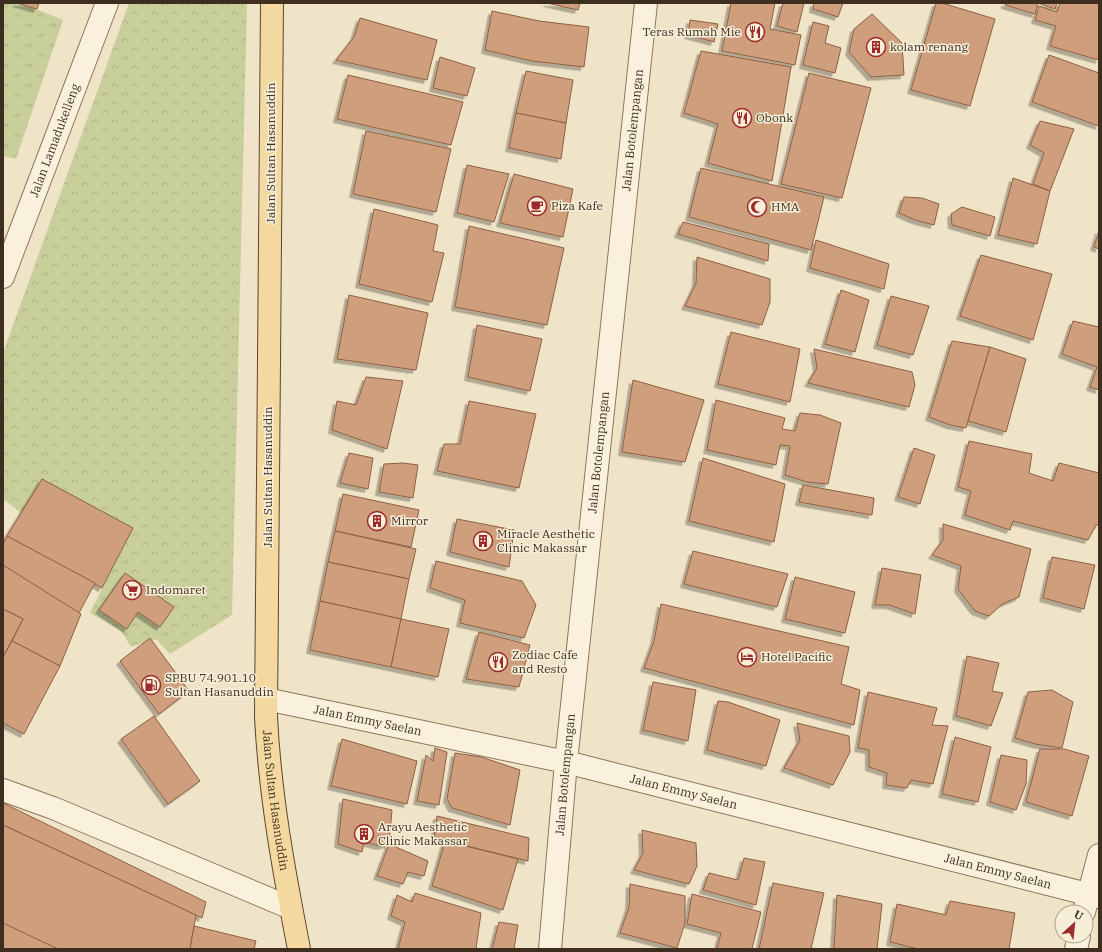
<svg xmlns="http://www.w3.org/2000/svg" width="1102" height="952" font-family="'IBM Plex Serif',serif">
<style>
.grass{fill:url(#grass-tufts)}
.park{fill:url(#park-crowns)}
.building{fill:#cf9f7d;stroke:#8d5f41;filter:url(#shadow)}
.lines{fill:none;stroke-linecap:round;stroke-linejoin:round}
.minor-casing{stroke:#8d765c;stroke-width:24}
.major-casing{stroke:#5b4430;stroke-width:24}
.minor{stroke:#faf1dc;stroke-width:22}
.major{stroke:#f3d9a0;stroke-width:22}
.labels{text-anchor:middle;stroke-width:3;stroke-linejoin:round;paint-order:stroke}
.poi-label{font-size:12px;fill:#3d2e20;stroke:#f7eed8;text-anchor:start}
.street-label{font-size:12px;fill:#3d2e20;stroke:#f7eed8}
</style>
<defs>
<pattern id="grass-tufts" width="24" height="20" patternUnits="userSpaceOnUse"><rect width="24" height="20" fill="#c9cf9b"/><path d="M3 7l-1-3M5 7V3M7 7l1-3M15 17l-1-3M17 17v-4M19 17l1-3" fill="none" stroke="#aeb285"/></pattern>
<pattern id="park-crowns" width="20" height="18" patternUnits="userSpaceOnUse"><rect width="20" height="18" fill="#c9cf9b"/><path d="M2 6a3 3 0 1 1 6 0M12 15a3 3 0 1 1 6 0" fill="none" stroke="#aeb285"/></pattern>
<filter id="shadow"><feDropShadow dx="-3.5" dy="3.5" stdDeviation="0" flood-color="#0004"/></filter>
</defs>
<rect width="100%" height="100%" fill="#f0e4c8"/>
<!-- grass -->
<path class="grass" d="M3,3C24,3 43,12 63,20L16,159L3,156Z"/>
<!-- park -->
<path class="park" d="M129,3H247L232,615L170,654L156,639L131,647L121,631L90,613L133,528L21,513L3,499V353Z"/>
<!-- building -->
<g class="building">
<path d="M16,3H39L37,9Z"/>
<path d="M547,3H580L578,10Z"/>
<path d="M731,3H775L770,29L801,35L795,65L722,51Z"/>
<path d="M783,3H804L797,32L777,26Z"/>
<path d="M814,3H843L838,17L813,9Z"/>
<path d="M936,3H942L995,19L970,106L911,90Z"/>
<path d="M1005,3H1057L1055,9L1038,3L1035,14L1005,5Z"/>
<path d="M1060,3H1099V60L1050,46L1056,26L1035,20L1039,6L1057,12Z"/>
<path d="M492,11L539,21L589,27L584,67L532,61L485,50Z"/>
<path d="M872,14L902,43L904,75L871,77L849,52L854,29Z"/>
<path d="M360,18L437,40L427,80L336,60L354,37Z"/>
<path d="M690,20L718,24L714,42L688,35Z"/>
<path d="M813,22L829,26L825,43L841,48L835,73L803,65Z"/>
<path d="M701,51L791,67L772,181L708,163L718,124L684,113Z"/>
<path d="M1049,55L1099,73V126L1032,102Z"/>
<path d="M440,57L475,68L467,96L433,88Z"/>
<path d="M526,71L573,80L566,123L516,113Z"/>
<path d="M809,73L871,88L842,198L781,184Z"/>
<path d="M348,75L463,102L451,145L337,119Z"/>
<path d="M516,113L566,123L561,159L509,148Z"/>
<path d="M1040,121L1074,129L1050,191L1033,184L1044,153L1030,145Z"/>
<path d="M366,131L451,149L436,212L353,194Z"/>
<path d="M467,165L509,174L494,222L457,213Z"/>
<path d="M701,168L824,197L811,250L689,217Z"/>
<path d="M514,174L573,189L563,237L500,223Z"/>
<path d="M1013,178L1050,191L1037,244L998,235Z"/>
<path d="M904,197L922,198L939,204L934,225L915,220L899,213Z"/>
<path d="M962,207L995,217L990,236L952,225L951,214Z"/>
<path d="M374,209L438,225L433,251L444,253L432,302L359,284Z"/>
<path d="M683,222L769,244L768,261L678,234Z"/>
<path d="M469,226L564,248L547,325L455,307Z"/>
<path d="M1099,230V249L1094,247Z"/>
<path d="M816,240L889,264L884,289L810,268Z"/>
<path d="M981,255L1052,274L1033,340L960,316Z"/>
<path d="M697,257L770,279V302L762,325L685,306L696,283Z"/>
<path d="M841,290L869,300L855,352L825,344Z"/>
<path d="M349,295L428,313L416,370L337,359Z"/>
<path d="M891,296L929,306L913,355L877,345Z"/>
<path d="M1073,321L1099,327V390L1090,387L1097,367L1062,354Z"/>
<path d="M477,325L542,339L530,391L468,377Z"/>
<path d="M731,332L800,349L790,402L718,384Z"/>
<path d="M952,341L990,347L966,428L950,425L929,417Z"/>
<path d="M990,347L1026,359L1006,432L968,421Z"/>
<path d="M814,349L912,372L915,385L909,407L808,383L817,368Z"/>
<path d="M366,377L403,381L387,449L332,430L337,401L356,405Z"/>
<path d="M633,380L704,400L685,462L622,452Z"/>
<path d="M716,400L785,418L782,429L795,431L800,413L820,415L841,423L828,484L807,482L785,475L790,446L780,445L776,465L707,450Z"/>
<path d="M469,401L536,414L519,488L437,471L444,444H460Z"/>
<path d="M969,441L1032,454L1029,473L1053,481L1059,463L1099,473V525H1096L1088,540L1013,521L1010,530L965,515L971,491L958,487Z"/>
<path d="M914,448L935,455L920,504L898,497Z"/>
<path d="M349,453L373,458L368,489L340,483Z"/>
<path d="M703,458L785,484L774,542L689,521Z"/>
<path d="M403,463L418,465L413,498L379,492L384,464Z"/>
<path d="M42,479L133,528L102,588L7,536Z"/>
<path d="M803,485L874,498L872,515L799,502Z"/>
<path d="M343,494L419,510L411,547L335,531Z"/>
<path d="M457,519L514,530L509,567L450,552Z"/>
<path d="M943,524L1031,549L1019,597L1002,604L989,616L975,611L958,589L961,566L932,555L943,540Z"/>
<path d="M335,531L416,549L409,579L328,562Z"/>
<path d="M7,536L95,583L79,613L3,573V544Z"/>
<path d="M693,551L788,574L777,607L684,584Z"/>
<path d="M1052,557L1095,565L1084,609L1043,598Z"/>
<path d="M436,561L522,581L536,605L524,638L460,623L465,600L430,588Z"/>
<path d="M328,562L409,579L401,619L320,601Z"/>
<path d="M3,565L81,614L60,666L12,641L23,619L3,609Z"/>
<path d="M882,568L921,575L915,614L889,605H875Z"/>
<path d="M125,573L174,607L160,627L138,612L127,629L99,610Z"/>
<path d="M795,577L855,592L845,633L785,619Z"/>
<path d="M320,601L401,619L391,667L310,650Z"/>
<path d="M661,604L849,647L841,684L860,690L854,725L644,668L654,641Z"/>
<path d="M3,609L23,619L3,657Z"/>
<path d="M401,619L449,629L438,677L391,667Z"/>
<path d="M479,632L530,645L519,687L466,679Z"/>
<path d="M150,638L189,691L159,714L120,661Z"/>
<path d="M12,641L60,666L24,734L3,723V657Z"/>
<path d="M967,656L999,663L992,691L1003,693L991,726L956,716Z"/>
<path d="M653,682L696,690L688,741L643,730Z"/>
<path d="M1052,690L1073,702L1062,748L1035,744L1015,738L1028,692Z"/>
<path d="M868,692L937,708L932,725L948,726L933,784L911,780L907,788L886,785L887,773L869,767V750L858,748Z"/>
<path d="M718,701L728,702L780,720L766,766L707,750Z"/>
<path d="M154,716L200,781L168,804L121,739Z"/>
<path d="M797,723L849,736L850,752L833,785L784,768L800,740Z"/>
<path d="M955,737L991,747L978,802L942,794Z"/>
<path d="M342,739L417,761L407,804L331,786Z"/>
<path d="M435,748L447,752L439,805L417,801L426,755L433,761Z"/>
<path d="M1040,749H1064L1089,756L1072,816L1026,802Z"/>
<path d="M455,753L481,757L520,770L510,825L452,808L447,799Z"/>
<path d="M1001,755L1027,760L1026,784L1016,810L990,802Z"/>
<path d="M343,799L392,810L389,844L380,846L364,842L362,852L338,844Z"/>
<path d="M3,803L206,902L202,918L3,825Z"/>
<path d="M437,816L529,838L528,861L434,838Z"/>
<path d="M3,825L196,915L190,949H3Z"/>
<path d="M642,830L696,843L697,866L689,884L634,870L643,853Z"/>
<path d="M445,841L518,859L503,910L432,886Z"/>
<path d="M389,844L428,861L424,876L408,872L403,884L377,876Z"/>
<path d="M744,858L765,862L756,905L703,890L709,873L738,880Z"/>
<path d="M773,883L824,893L811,949H759Z"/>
<path d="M630,884L685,896V923L677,948L620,933L629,907Z"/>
<path d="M415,893L481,913L476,949H398L405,922L391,916L397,895L412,902Z"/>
<path d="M692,894L761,912L752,949H717L721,933L687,924Z"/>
<path d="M837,895L882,904L877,949H834Z"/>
<path d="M950,901L1015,913L1009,949H918L890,942L897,904L946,915Z"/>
<path d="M499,922L518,925L514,949H492Z"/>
<path d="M3,923L58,949H3Z"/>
<path d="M194,926L256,941L254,949H190Z"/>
</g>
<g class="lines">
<!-- minor casing -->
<g class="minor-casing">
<g id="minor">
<path id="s1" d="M3,277L107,3"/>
<path id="s2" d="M266,699L566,762L1099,897"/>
<path d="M3,790L53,808L291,908"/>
<path d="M1084,912L1099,855"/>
<path id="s3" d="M550,949L566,762L646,3"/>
<path d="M1076,949L1079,936"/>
</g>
</g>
<!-- major casing -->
<g class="major-casing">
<g id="major">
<path id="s4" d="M272,3L266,717C270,796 284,872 299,949"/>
</g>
</g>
<!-- minor -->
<use href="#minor" class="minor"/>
<!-- major -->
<use href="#major" class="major"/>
</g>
<!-- icons -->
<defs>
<g id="restaurant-ring" transform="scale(1)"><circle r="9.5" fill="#f7eed8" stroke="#9e2a2b" stroke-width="1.5"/><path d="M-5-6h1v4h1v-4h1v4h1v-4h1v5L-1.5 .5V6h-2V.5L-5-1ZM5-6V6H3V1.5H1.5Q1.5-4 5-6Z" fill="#9e2a2b"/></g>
<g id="building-ring" transform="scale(1)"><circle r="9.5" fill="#f7eed8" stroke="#9e2a2b" stroke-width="1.5"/><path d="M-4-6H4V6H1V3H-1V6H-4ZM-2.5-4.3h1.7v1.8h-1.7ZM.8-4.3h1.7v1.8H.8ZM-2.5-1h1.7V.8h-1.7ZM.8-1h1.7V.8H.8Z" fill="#9e2a2b"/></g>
<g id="cafe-ring" transform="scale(1)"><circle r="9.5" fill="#f7eed8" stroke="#9e2a2b" stroke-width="1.5"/><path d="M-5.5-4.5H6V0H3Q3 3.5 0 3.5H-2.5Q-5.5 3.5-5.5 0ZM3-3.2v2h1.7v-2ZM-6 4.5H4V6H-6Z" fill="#9e2a2b"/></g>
<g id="mosque-ring" transform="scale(1)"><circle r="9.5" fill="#f7eed8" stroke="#9e2a2b" stroke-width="1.5"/><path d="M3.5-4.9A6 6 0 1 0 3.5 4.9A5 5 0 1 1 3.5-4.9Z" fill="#9e2a2b"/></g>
<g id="supermarket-ring" transform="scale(1)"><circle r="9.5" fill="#f7eed8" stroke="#9e2a2b" stroke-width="1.5"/><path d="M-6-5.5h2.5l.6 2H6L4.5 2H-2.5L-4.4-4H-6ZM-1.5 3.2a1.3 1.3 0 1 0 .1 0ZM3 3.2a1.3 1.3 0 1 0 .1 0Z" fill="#9e2a2b"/></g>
<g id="hotel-ring" transform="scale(1)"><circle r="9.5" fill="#f7eed8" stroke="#9e2a2b" stroke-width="1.5"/><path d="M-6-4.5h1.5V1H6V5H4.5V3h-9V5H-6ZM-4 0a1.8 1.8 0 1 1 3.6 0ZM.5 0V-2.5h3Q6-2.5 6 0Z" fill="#9e2a2b"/></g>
<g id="fuel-ring" transform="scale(1)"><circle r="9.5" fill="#f7eed8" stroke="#9e2a2b" stroke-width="1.5"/><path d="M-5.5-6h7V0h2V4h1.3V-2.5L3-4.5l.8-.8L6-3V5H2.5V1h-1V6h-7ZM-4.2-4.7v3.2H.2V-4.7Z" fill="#9e2a2b"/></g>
</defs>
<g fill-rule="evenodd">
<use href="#restaurant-ring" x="755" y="32"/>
<use href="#building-ring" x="876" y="47"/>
<use href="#restaurant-ring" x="742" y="118"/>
<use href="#cafe-ring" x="537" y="206"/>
<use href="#mosque-ring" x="757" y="207"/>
<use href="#building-ring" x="377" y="521"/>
<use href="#building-ring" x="483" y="541"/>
<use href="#supermarket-ring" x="132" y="590"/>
<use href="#hotel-ring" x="747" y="657"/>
<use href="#restaurant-ring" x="498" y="662"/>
<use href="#fuel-ring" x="151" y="685"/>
<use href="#building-ring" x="364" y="834"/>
</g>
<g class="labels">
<!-- poi labels -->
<g class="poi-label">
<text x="741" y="36" text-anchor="end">Teras Rumah Mie</text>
<text x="890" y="51">kolam renang</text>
<text x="756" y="122">Obonk</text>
<text x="551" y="210">Piza Kafe</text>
<text x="771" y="211">HMA</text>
<text x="391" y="525">Mirror</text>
<text x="497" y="538">Miracle Aesthetic<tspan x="497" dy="14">Clinic Makassar</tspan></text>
<text x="146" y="594">Indomaret</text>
<text x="512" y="659">Zodiac Cafe<tspan x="512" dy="14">and Resto</tspan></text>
<text x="761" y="661">Hotel Pacific</text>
<text x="165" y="682">SPBU 74.901.10<tspan x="165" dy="14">Sultan Hasanuddin</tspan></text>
<text x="378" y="831">Arayu Aesthetic<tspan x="378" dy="14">Clinic Makassar</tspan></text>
</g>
<!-- street labels -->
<g class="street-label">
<text dy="4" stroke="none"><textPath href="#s3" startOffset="823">Jalan Botolempangan</textPath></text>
<text dy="4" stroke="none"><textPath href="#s1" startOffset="146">Jalan Lamadukelleng</textPath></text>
<text transform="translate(271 153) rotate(-90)" y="4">Jalan Sultan Hasanuddin</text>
<text dy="4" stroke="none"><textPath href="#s3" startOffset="499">Jalan Botolempangan</textPath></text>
<text transform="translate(268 477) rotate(-90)" y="4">Jalan Sultan Hasanuddin</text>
<text dy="4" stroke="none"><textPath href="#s2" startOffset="104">Jalan Emmy Saelan</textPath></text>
<text dy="4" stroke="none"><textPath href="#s3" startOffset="175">Jalan Botolempangan</textPath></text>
<text dy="4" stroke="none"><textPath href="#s2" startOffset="428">Jalan Emmy Saelan</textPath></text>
<text dy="4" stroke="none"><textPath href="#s4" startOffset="798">Jalan Sultan Hasanuddin</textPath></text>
<text dy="4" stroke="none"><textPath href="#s2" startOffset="752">Jalan Emmy Saelan</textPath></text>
</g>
</g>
<!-- border -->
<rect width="1102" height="952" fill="none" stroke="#3d2e20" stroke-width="8"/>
<!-- north arrow -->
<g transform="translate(1074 924) rotate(27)"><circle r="19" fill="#f7eed8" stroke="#ada18e"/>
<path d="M0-3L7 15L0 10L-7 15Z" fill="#9e2a2b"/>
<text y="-6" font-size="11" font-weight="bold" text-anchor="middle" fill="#3d2e20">U</text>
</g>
</svg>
